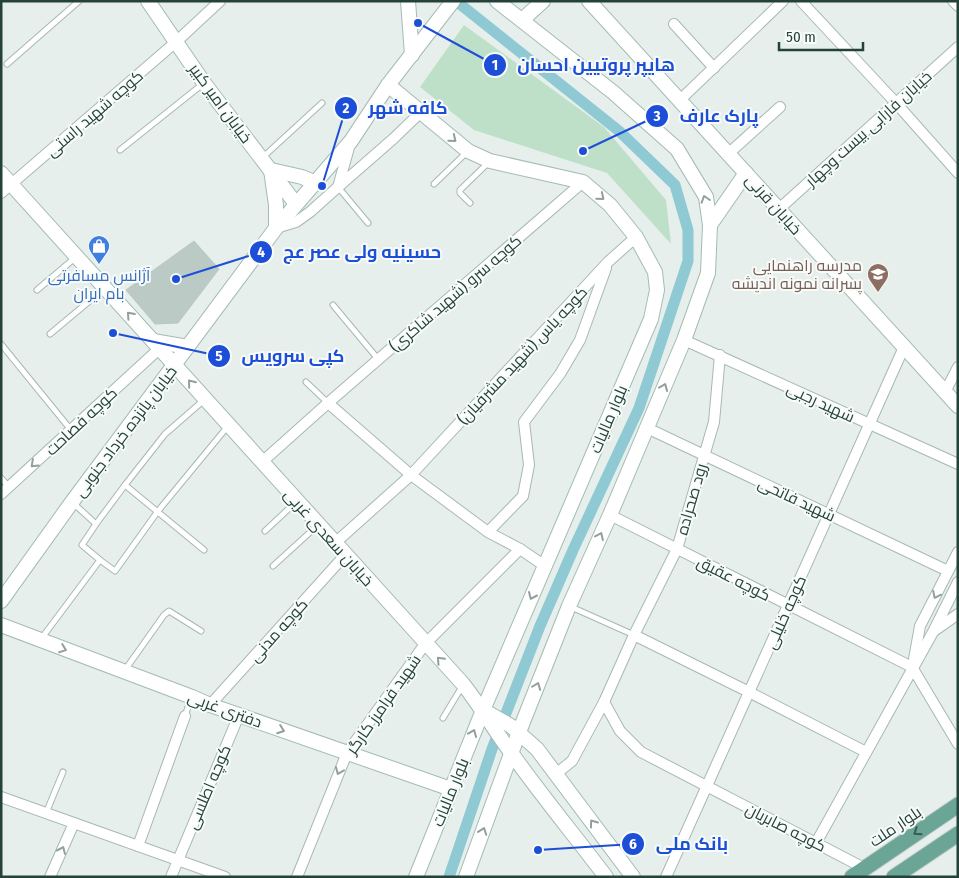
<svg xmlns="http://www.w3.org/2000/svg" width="959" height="878" font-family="'Fira Sans Condensed',Cairo,sans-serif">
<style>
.green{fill:#bfe0c8}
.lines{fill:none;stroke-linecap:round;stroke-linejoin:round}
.canal{stroke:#8ec9d4;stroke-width:11}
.building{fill:#bbcac4;stroke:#b8c9c2}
.lane-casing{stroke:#a8b8b2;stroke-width:7}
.street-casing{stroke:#a8b8b2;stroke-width:12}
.secondary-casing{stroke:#a4bbb3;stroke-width:16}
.primary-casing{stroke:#c2cac8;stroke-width:17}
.lane{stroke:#fff;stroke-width:5}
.street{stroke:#fff;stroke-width:10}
.secondary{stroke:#fff;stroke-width:14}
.primary{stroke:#6aa596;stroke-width:15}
.oneway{stroke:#92a09c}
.oneway2{stroke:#365b51}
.labels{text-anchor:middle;stroke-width:4;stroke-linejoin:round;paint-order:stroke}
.street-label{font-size:16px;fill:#24423a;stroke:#f7fbf9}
.education-label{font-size:16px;fill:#785e54;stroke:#f7fbf9;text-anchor:end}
.shop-label{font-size:16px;fill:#366cbe;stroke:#f7fbf9}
.leader{fill:none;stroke:#1d4ed8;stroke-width:2}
.callout-dot{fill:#1d4ed8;stroke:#f7fbf9;stroke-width:2}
.mark-label{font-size:15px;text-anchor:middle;font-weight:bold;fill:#fff}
.callout-label{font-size:18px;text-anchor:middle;font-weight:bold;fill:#1d4ed8;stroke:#f7fbf9;stroke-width:4;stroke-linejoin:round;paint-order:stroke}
</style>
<rect width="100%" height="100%" fill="#e6efeb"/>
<!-- green -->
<path class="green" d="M464,25L604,127L666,200L671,244L607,173L474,130L420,87Z"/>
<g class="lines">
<!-- canal -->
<path class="canal" d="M449,877L492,749L540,626L573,550L639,408L688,261V230L675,185L619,131L456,1"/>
</g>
<!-- building -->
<path class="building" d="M194,241L219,269L178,323L155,324L126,290Z"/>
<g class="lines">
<!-- lane casing -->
<g class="lane-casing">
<g id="lane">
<path d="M7,64L79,1"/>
<path d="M120,150L204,83"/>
<path d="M262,158L322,103"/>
<path d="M434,184L468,151"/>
<path d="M338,187L368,223"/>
<path d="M470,203L460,193V190L489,162"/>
<path d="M37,290L76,257"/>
<path d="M333,305L378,359"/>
<path d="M50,334L105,288"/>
<path d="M1,344L71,430"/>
<path d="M306,382L328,403"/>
<path d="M1,478L9,487"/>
<path d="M125,485L165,434L204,400"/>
<path d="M72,502L96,524"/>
<path d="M265,531L297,501"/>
<path d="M100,560L82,545L96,524L125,485L204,550"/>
<path d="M273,566L318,525"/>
<path d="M569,606L634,635"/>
<path d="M41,639L100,560L115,571L158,511L228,426"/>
<path d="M125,670L164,615L169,611L201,631"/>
<path d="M185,716L191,698"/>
<path d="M443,718L463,685"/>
<path d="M46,813L63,772"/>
</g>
</g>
<!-- street casing -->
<g class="street-casing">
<g id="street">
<path d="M801,1L896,103L958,173"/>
<path d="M953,1L958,6"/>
<path d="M674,24L714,68"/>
<path d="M680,100L783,1"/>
<path d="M350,144L338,187L393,139L420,113"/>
<path d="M728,154L780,107"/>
<path d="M1,193L177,41L220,1"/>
<path d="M779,209L958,47"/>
<path d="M276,228L296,222L310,212L338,187"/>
<path d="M684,340L958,464"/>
<path d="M945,392L958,367"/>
<path d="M328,403L411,475L488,532L520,549L545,566"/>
<path d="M647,428L948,571"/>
<path d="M262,462L328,403L583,182"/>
<path d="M1,494L160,348"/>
<path d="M610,515L912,667"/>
<path d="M488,532L523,496L529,465L524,422L560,374L580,340L606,268"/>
<path d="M335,543L411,475L608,262L636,237"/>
<path d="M934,631L958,614"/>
<path d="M634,635L677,549L714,422L720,355"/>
<path d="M914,659L920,626L958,552"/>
<path d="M912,667L958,744"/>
<path d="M604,702L620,731L641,752L864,868"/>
<path d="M210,705L346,554"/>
<path d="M557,773L572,761L604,702L634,635L749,692L866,752"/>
<path d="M1,797L225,877"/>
<path d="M816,843L933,632L958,582"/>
<path d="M138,846L185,716"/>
<path d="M50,877L74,823"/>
<path d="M171,877L239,715"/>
<path d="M297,877L347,753L425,644L520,549"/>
<path d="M666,877L904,347"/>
</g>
</g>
<!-- secondary casing -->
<g class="secondary-casing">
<g id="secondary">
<path d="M148,1L204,83L296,204"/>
<path d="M408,1L412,55"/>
<path d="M589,1L958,406"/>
<path d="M522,20L543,1"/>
<path d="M388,85L468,151L490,161L583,182L610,205L636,237L655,272L657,290L651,319L483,710L416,877"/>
<path d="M1,173L463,684C481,707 495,731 512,754C542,796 575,836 606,877"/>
<path d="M710,225L746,173"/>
<path d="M276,228V205L271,170L302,177L316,183"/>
<path d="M153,341L188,347"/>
<path d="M1,601L72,502L276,228L351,141L388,85L453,1"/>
<path d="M1,625L192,697L210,705L451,789"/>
<path d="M483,710L511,726L537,749L633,877"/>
<path d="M466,877L519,732L569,606L610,515L684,340L708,273L710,225L706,197L677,149L614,93L497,1"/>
</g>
</g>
<!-- primary casing -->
<g class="primary-casing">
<g id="primary">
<path d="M852,877L958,805"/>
<path d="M894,877L958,834"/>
</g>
</g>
<!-- lane -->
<use href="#lane" class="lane"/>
<!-- street -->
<use href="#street" class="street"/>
<!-- secondary -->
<use href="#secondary" class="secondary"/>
<!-- primary -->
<use href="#primary" class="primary"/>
</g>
<!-- one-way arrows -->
<defs><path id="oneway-chevron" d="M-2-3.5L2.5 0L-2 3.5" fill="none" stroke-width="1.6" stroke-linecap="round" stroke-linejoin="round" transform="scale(1.25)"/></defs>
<g class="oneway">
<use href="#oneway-chevron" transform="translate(453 139) rotate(39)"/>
<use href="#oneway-chevron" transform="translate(601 197) rotate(40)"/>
<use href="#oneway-chevron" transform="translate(705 199) rotate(-108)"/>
<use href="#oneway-chevron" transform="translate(130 315) rotate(-132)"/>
<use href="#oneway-chevron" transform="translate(191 383) rotate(-129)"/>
<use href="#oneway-chevron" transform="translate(664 387) rotate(-67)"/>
<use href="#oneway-chevron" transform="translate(34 464) rotate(137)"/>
<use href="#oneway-chevron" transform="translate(600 536) rotate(-65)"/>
<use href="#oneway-chevron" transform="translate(936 595) rotate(116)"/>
<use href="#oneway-chevron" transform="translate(532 596) rotate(114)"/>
<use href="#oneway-chevron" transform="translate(63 649) rotate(21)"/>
<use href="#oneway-chevron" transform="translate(440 660) rotate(-133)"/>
<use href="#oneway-chevron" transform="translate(537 686) rotate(-69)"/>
<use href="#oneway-chevron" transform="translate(281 730) rotate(20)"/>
<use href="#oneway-chevron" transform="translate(473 733) rotate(-68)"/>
<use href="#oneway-chevron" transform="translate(339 771) rotate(112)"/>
<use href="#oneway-chevron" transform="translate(593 823) rotate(-126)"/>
<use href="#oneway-chevron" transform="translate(483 831) rotate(-70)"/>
<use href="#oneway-chevron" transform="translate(62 850) rotate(-66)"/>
</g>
<use class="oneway2" href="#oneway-chevron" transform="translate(917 832) rotate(146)"/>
<!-- icons -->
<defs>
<g id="shop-pin" transform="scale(1.125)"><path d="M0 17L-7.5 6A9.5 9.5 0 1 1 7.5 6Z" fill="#3f7fe0" stroke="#f7fbf9"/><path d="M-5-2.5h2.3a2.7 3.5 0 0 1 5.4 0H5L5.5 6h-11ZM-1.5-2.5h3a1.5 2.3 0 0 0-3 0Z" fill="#fff"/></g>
<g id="school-pin" transform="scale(1.125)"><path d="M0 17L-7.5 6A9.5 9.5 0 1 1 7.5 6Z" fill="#8d6e63" stroke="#f7fbf9"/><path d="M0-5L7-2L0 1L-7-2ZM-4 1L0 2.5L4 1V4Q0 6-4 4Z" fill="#fff"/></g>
</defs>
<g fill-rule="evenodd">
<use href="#shop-pin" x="99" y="246"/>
<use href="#school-pin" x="878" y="274"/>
</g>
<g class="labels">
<!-- street labels -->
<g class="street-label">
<text transform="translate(221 103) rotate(54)" y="6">خیابان امیر کبیر</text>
<text transform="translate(94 113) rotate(-41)" y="6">کوچه شهید راستی</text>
<text transform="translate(868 128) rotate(-42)" y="6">خیابان فارابی بیست وچهار</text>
<text transform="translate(774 204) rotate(48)" y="6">خیابان قرنی</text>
<text transform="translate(455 293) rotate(-41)" y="6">کوچه سرو (شهید شاکری)</text>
<text transform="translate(522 355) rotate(-47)" y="6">کوچه یاس (شهید مشرفیان)</text>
<text transform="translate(821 402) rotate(25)" y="6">شهید رجبی</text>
<text transform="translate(608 419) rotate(-67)" y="6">بلوار مالیات</text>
<text transform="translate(81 421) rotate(-43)" y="6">کوچه فصاحت</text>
<text transform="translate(125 431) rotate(-53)" y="6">خیابان پانزده خرداد جنوبی</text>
<text transform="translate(691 499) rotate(-74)" y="6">رود صحراده</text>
<text transform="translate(797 499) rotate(25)" y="6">شهید فاتحی</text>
<text transform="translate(329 537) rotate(48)" y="6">خیابان سعدی غربی</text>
<text transform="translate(734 578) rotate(27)" y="6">کوچه عقیق</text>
<text transform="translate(785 612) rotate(-66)" y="6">کوچه خلیلی</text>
<text transform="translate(278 630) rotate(-48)" y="6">کوچه مدنی</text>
<text transform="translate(383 704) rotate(-55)" y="6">شهید فرامرز کارگر</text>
<text transform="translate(225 709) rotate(20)" y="6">دفتری غربی</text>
<text transform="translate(208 787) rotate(-67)" y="6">کوچه اطلسی</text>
<text transform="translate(450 792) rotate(-68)" y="6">بلوار مالیات</text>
<text transform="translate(895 826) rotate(-34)" y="6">بلوار ملت</text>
<text transform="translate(786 827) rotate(27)" y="6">کوچه صابریان</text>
</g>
<!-- education labels -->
<g class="education-label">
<text x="862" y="271">مدرسه راهنمایی<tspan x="862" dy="18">پسرانه نمونه اندیشه</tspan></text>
</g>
<!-- shop labels -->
<g class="shop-label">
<text x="99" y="281">آژانس مسافرتی<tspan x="99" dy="18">بام ایران</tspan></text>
</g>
</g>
<!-- callouts -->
<path class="leader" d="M418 23L495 65M322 186L346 108M583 151L657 116M176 279L261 252M113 333L219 356M538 850L633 844"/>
<g class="callout-dot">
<circle cx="418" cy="23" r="5"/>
<circle cx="322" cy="186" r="5"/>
<circle cx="583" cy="151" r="5"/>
<circle cx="176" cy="279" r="5"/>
<circle cx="113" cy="333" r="5"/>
<circle cx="538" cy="850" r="5"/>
<circle cx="495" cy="65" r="12"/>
<circle cx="346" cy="108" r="12"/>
<circle cx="657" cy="116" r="12"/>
<circle cx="261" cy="252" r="12"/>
<circle cx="219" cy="356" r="12"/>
<circle cx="633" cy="844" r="12"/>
</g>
<g class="mark-label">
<text x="495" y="70">1</text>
<text x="346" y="113">2</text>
<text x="657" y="121">3</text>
<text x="261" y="257">4</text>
<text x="219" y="361">5</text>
<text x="633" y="849">6</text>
</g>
<g class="callout-label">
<text x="596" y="71">هایپر پروتیین احسان</text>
<text x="408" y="114">کافه شهر</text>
<text x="719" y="122">پارک عارف</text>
<text x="362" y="258">حسینیه ولی عصر عج</text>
<text x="293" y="362">کپی سرویس</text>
<text x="692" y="850">بانک ملی</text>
</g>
<!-- border -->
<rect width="959" height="878" fill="none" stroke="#24423a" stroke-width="5"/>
<!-- scale -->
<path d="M779 42v8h84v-8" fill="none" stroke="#24423a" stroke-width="2.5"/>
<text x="786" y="42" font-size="15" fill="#24423a" stroke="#f7fbf9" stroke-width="4" paint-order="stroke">50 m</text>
</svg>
